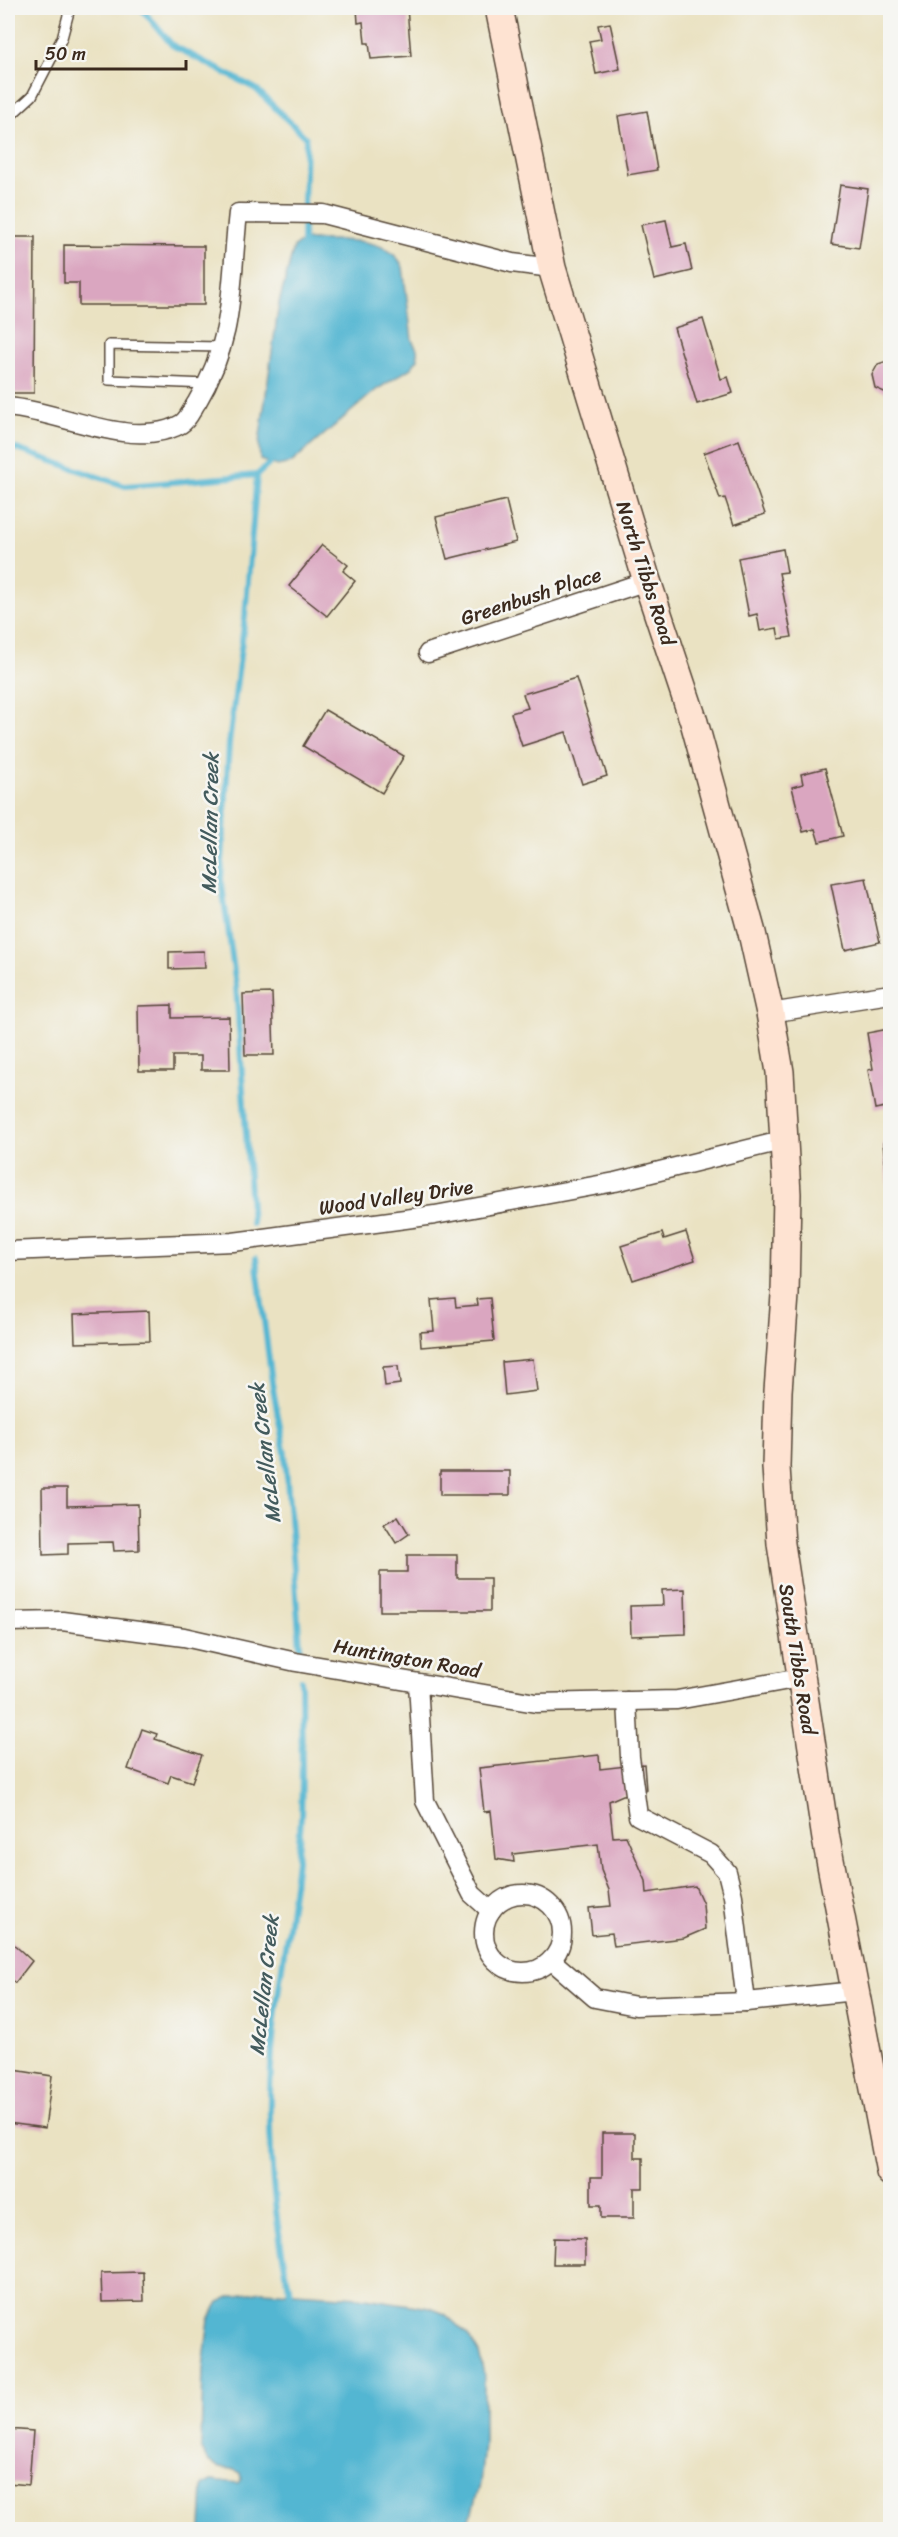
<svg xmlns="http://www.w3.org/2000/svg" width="898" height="2537" font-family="Sriracha,sans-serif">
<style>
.water{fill:#53b6d2;stroke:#477078;stroke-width:1.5}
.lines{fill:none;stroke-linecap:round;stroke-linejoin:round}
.stream{stroke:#53b6d2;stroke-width:6}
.building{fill:#daa6c0}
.lane-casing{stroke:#554637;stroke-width:12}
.street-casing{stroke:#554637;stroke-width:21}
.secondary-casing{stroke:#554637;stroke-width:30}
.lane{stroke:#fff;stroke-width:9}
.street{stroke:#fff;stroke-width:18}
.secondary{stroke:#fee3d2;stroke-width:27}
.labels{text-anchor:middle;stroke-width:5;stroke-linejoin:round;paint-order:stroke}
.street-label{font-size:20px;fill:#3b2a1e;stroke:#f6f6f2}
.water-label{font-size:21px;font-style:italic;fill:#435b5d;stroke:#f6f6f2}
</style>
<rect width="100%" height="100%" fill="#f6f6f2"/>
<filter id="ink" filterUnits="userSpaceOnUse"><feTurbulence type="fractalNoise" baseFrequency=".0167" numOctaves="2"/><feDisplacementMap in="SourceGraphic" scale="12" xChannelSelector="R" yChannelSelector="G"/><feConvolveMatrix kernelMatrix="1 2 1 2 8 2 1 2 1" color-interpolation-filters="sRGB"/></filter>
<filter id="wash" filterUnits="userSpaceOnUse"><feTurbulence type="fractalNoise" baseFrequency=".008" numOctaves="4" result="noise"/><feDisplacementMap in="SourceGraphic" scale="24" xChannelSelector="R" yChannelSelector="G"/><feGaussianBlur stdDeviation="1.35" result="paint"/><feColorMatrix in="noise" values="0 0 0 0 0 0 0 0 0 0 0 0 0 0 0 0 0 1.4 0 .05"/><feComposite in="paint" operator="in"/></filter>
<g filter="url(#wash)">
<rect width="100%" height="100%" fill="#eae2c2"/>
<!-- water -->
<g class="water">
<path d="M303,240C334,241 387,233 403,267L412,340L417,349L418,359L411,368L376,390L291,463L277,466L260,460L259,443L279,303L294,247Z"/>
<path d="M262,2291L359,2297L430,2308L445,2314L468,2335L479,2353L484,2374V2444L480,2484L467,2529H201L203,2485L213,2480L239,2483L242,2479L241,2473L232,2469L218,2468L207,2460L201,2448L203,2368L209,2319L219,2302L232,2296Z"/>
</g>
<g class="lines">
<!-- stream -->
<g class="stream">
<path d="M141,8L172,45L256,89L306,138L303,240"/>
<path d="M8,446L125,486L257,475"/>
<path d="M252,1224L236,985L221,879L229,743L245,616L257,475L269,464"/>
<path d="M256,1258L272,1383L285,1454L300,1646"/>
<path d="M290,2292C271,2206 265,2117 274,2029C281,1958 297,1888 301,1817C303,1771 301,1725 301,1680"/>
</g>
</g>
<g id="blocks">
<!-- building -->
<g class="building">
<path d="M357,8H407L411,56L371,59L369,43H365L363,22L358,23Z"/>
<path d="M610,23L620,69L596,74L589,41L601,39L598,25Z"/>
<path d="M647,111L657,170L628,175L618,116Z"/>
<path d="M840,185L868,189L859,248L831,244Z"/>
<path d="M666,220L672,247L686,244L692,271L654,280L641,225Z"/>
<path d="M8,237H35L34,393H8Z"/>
<path d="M64,245L204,246V305H79V283H64Z"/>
<path d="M703,319L721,379L728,377L733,393L697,404L674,328Z"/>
<path d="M890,360V401L887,393L875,388L872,375L878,364Z"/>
<path d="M739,440L765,514L734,525L725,498L720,499L704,453Z"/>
<path d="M506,500L516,542L447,559L436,517Z"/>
<path d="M322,545L348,565L343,571L355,581L327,616L289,586Z"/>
<path d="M783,549L787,572L779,573L792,637L779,639L777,628L760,631L757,614L749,616L738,558Z"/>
<path d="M576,678L607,776L582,784L566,732L522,746L511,713L528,708L523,694Z"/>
<path d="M325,710L404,756L382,793L303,746Z"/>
<path d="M825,768L843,836L819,842L815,829L803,832L792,787L803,784L801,774Z"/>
<path d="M866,878L880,942L845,950L831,884Z"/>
<path d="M204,951L205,968L169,969V952Z"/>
<path d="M272,993L274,1055H245L243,994Z"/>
<path d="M172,1005V1018L229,1017L230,1070H201V1056H173V1071H139L138,1006Z"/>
<path d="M889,1029L890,1106L875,1109L868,1070L873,1069L867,1033Z"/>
<path d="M890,1142V1200H889L883,1143Z"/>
<path d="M686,1232L695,1260L633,1280L621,1246L662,1233L664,1239Z"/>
<path d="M455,1298L456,1307L478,1305L477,1299L490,1298L494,1341L421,1347L420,1332L434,1331L431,1300Z"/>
<path d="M149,1311L150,1341L75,1343L74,1314Z"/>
<path d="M533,1359L537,1391L505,1395L502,1362Z"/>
<path d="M398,1366L400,1384L385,1386L383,1367Z"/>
<rect x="440" y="1471" width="70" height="24"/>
<path d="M42,1488H67V1506L138,1504L139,1550L114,1551L113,1542L68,1543V1554L43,1555Z"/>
<path d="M398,1516L409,1534L396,1543L384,1524Z"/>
<path d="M407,1555H457V1578H490V1611H380V1572H407Z"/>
<path d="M685,1589L686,1634L631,1636L630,1606L663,1605L662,1590Z"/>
<path d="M142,1729L157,1734L155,1739L202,1755L192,1782L171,1775L168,1783L128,1769Z"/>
<path d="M599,1755L600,1769L644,1764L646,1790L638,1794L623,1795L609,1801L613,1837L626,1836L646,1881L647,1893L695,1886L703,1904L705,1929L684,1938L614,1946L612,1933L592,1935L589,1908L611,1906L609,1890L601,1870L598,1844L513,1854L514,1862L496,1859L491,1811L484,1812L479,1768Z"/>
<path d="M8,1939L32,1961L15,1983L8,1977Z"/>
<path d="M14,2070L52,2076L45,2128L8,2123Z"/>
<path d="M602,2133H635V2158H643V2188H634V2218H601V2205H591V2177H602Z"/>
<path d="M554,2238L585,2239V2264H553Z"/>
<path d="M143,2272L144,2301L102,2302L101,2273Z"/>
<path d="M8,2429L33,2431L29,2485L8,2483Z"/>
</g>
</g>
</g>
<g filter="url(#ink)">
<use href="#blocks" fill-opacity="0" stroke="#554637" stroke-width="1.5"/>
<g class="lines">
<!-- lane casing -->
<g class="lane-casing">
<g id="lane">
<path d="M8,118L32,96L62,38L70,8"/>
<path d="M207,384L109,380V345L222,347"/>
</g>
</g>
<!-- street casing -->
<g class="street-casing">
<g id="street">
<path d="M8,407C47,411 84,427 123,432C141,435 166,433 181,424C188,420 192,409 197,402C236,337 230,284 238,213L323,214L512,263L552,268"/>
<path d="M428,653L647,581"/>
<path d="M770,1013L890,994"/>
<path d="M8,1251L233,1242L435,1215L615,1182L785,1140"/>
<path d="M8,1622L62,1621L184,1637L296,1662L536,1703L677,1700L800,1678"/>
<path d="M418,1683L425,1801L472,1894L491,1911"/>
<path d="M627,1701L630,1757L638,1816L711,1854L727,1872L733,1896L746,2002"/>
<circle cx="523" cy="1933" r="39"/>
<path d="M551,1960L595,1998L636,2006L746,2002L855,1991"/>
</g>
</g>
<!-- secondary casing -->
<g class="secondary-casing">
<path id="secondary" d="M499,8L552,268L647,581L694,722L752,933L770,1013L780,1072L787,1194L785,1295L778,1391L776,1467L781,1544L826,1839L890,2172"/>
</g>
<!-- lane -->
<use href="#lane" class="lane"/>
<!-- street -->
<use href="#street" class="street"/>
<!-- secondary -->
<use href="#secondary" class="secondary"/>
</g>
</g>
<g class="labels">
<!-- street labels -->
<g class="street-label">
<text transform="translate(646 573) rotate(72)" y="7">North Tibbs Road</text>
<text transform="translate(531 596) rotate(-18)" y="7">Greenbush Place</text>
<text transform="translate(396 1197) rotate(-8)" y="7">Wood Valley Drive</text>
<text transform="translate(407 1658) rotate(10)" y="7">Huntington Road</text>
<text transform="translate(798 1659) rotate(81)" y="7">South Tibbs Road</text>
</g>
<!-- water labels -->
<g class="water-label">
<text transform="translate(210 823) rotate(-89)" y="7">McLellan Creek</text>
<text transform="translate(265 1453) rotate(-97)" y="7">McLellan Creek</text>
<text transform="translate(264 1985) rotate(-84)" y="7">McLellan Creek</text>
</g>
</g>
<!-- margin -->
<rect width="898" height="2537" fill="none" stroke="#f6f6f2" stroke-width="30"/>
<!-- scale -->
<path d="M36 60v9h150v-9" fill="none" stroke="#3b2a1e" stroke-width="3"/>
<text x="45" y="60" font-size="18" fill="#3b2a1e" stroke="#f6f6f2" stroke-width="4.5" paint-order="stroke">50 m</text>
</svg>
